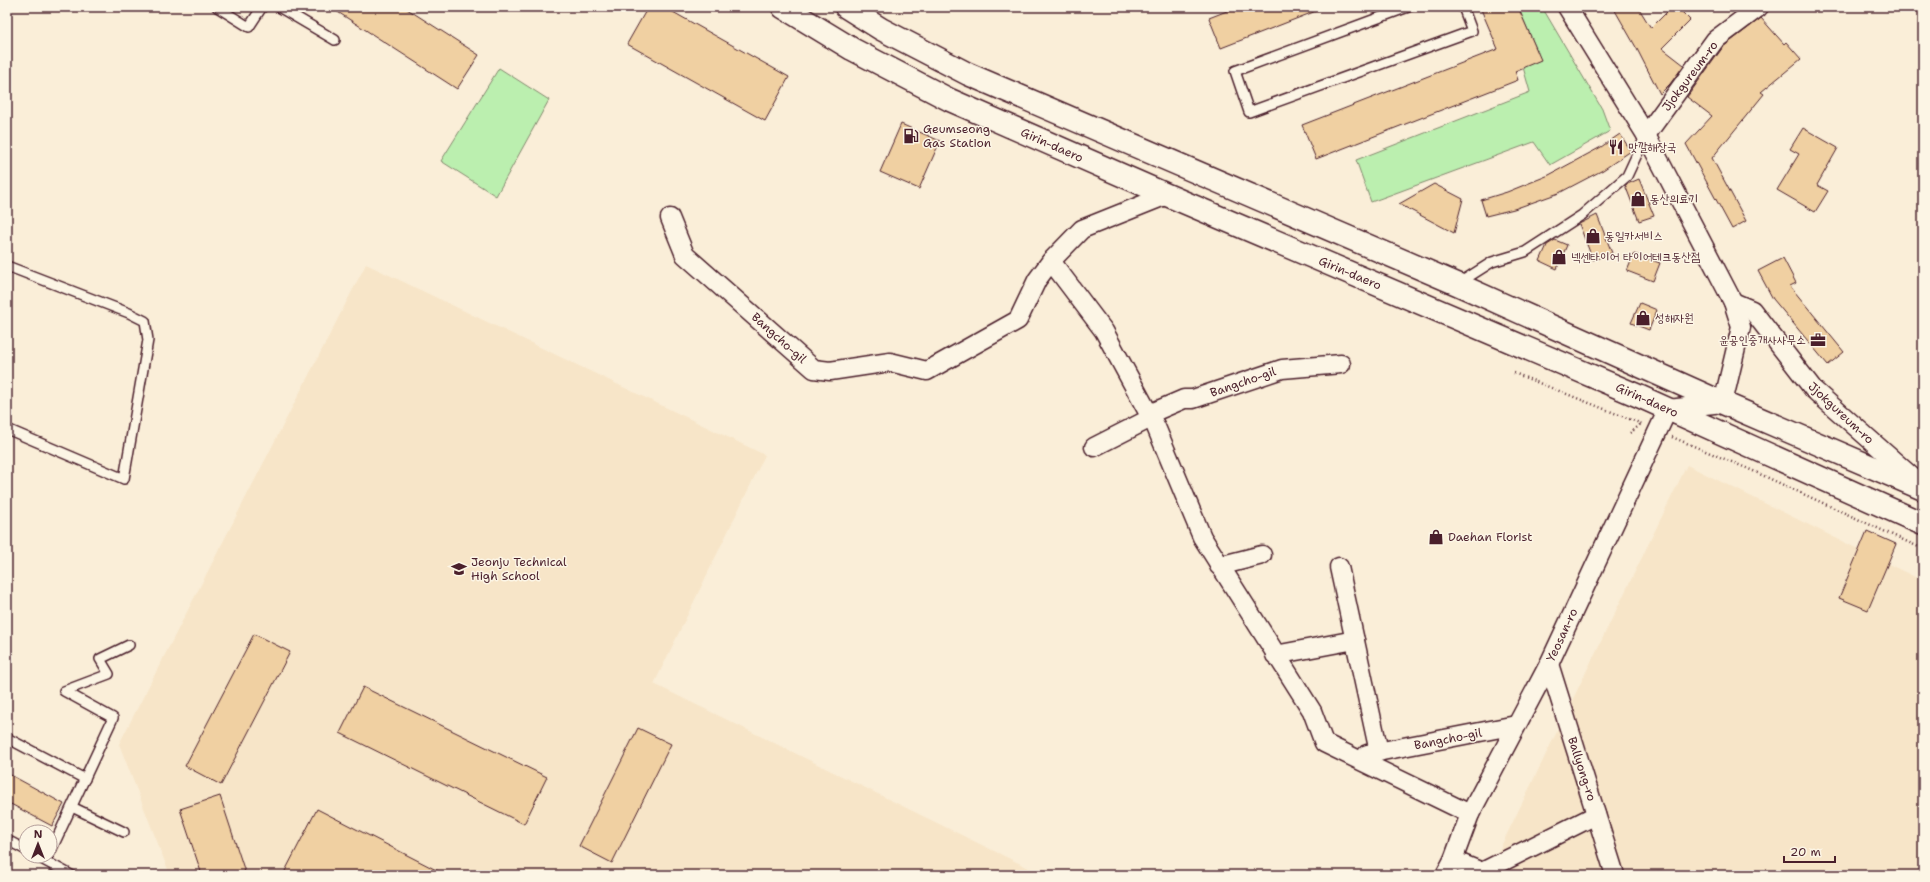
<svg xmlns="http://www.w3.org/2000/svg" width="1930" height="882" font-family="'Shantell Sans','Poor Story',sans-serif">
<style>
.built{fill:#f7e5c8}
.green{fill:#bbefaf;stroke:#82876d}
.building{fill:#f0d0a2;stroke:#4a1f2b}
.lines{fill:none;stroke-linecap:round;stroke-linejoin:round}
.lane-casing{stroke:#4a1f2b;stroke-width:12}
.street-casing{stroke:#4a1f2b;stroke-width:21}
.secondary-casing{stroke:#4a1f2b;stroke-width:25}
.path{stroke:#4a1f2b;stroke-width:2.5;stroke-dasharray:1 3;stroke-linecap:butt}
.lane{stroke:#fcf5e5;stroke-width:9}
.street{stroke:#fcf5e5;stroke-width:18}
.secondary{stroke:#fcf5e5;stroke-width:22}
.labels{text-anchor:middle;stroke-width:3;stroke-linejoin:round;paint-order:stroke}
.street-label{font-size:12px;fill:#4a1f2b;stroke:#fcf5e5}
.poi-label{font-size:12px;fill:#4a1f2b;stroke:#fcf5e5;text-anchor:start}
</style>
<rect width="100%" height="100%" fill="#faeed8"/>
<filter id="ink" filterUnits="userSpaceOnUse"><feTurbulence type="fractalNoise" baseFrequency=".025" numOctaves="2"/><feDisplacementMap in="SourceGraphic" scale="8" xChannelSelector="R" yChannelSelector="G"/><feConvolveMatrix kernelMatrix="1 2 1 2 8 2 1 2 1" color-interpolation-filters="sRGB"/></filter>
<g filter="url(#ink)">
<!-- built -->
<g class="built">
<path d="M366,264L765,455L654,684L1043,875H170L119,744Z"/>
<path d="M1687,465L1923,581V875H1487Z"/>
</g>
<!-- green -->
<g class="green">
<path d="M1518,7H1542L1602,109L1610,131L1550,165L1534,142L1371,202L1356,160L1530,92L1521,60L1538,53Z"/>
<path d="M499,68L549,100L496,196L441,161Z"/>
</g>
<!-- building -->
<g class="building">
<path d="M330,7H404L479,55L457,89Z"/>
<path d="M648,7H664L789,77L765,121L627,44Z"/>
<path d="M1237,7H1324V8L1221,48L1209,18Z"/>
<path d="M1480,7H1518L1541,60L1515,71L1518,80L1316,159L1302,125L1498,49Z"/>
<path d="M1613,7H1638L1651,28L1672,7H1677L1690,20L1662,48L1684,65L1670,84L1660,94L1637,49Z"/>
<path d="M1761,18L1784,44L1786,42L1801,59L1761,92L1764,94L1712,158L1746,221L1732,229L1686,144L1712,116L1687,97L1723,47Z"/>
<path d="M901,124L940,141L919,189L880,172Z"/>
<path d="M1803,128L1838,148L1817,185L1828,191L1815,212L1777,190L1799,154L1790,149Z"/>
<path d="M1620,134L1631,151L1603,170L1559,193L1514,209L1486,216L1481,200L1507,192L1549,175L1601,147Z"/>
<path d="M1639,179L1654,216L1639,221L1625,185Z"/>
<path d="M1434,184L1463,199L1454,233L1399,204Z"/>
<path d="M1597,215L1612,253L1593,260L1579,224Z"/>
<path d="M1555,240L1567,245L1557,269L1540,261L1547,245Z"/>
<path d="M1634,254L1660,263L1653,281L1627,271Z"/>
<path d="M1783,258L1796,283L1790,286L1844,352L1828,365L1773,299L1758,271Z"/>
<path d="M1640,303L1657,310L1649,330L1631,323Z"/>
<path d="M1867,531L1896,544L1868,610L1839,598Z"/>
<path d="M254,634L290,652L221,785L185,766Z"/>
<path d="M363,687L547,777L524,824L340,733Z"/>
<path d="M638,728L671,744L612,863L579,846Z"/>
<path d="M7,773L64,804L52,826L7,802Z"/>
<path d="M220,796L246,875H202L180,809Z"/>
<path d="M317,809L446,875H283Z"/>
</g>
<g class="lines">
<!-- lane casing -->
<g class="lane-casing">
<g id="lane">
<path d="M217,7L249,27L262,7"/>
<path d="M279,7L335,40"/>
<path d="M1408,7L1235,71L1249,112L1472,31L1463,7"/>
<path d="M7,266L129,313L145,321L148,340L124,479L7,429"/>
<path d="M1459,283L1492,262L1525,252L1582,215L1627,176L1646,135"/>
<path d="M7,738L85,779"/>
<path d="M72,807L124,832"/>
<path d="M7,840L26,850"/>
<path d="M50,853L113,718L64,691L109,674L100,659L129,645"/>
<path d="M36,856L71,875"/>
</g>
</g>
<!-- street casing -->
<g class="street-casing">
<g id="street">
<path d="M1646,135L1715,40L1759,7"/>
<path d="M1167,195L1082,229L1051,261L1104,331L1156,427L1202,537L1312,711L1324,743L1470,814"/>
<path d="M670,218L685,255L814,369L830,371L890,362L927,371L1018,320L1037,280L1051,261"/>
<path d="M1733,302L1752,310L1814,390L1919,483"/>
<path d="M1149,414L1184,399H1193L1282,369L1341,364"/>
<path d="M1094,447L1151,418"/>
<path d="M1219,566L1262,555"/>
<path d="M1339,567L1379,752"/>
<path d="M1275,655L1355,640"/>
<path d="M1549,664L1615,875"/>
<path d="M1367,754L1516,725"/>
<path d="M1453,860L1482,872L1596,815"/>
<path d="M1445,875L1453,860L1470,814L1549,664L1668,409L1723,403L1741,327L1733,302L1646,135L1567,7"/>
</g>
</g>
<!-- secondary casing -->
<g class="secondary-casing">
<g id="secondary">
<path d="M783,7L852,49L950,100L1167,195L1641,397L1923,524"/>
<path d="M846,7L881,29L968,74L1457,284L1723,403L1923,489"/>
</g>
</g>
<!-- path -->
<g class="path">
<path d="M1514,373L1642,424"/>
<path d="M1630,433L1641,424"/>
<path d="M1672,437L1751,470L1923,549"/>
</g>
<!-- lane -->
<use href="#lane" class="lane"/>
<!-- street -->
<use href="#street" class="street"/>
<!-- secondary -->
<use href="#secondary" class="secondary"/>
</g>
</g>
<!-- icons -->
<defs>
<g id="fuel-bare" transform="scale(1.2)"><path d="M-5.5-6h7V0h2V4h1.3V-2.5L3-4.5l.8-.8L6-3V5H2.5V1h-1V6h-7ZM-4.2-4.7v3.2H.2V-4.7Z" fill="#4a1f2b" stroke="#fcf5e5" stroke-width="2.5" paint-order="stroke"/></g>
<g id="restaurant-bare" transform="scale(1.2)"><path d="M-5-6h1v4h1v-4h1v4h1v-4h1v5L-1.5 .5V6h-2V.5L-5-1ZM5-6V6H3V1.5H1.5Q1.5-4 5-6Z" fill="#4a1f2b" stroke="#fcf5e5" stroke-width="2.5" paint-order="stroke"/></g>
<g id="shop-bare" transform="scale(1.2)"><path d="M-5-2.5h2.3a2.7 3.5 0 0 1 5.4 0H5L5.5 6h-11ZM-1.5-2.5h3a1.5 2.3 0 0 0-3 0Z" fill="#4a1f2b" stroke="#fcf5e5" stroke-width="2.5" paint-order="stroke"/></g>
<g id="office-bare" transform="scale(1.2)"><path d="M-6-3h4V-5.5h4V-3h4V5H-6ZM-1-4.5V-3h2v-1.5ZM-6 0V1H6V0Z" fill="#4a1f2b" stroke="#fcf5e5" stroke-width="2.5" paint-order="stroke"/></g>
<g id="school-bare" transform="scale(1.2)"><path d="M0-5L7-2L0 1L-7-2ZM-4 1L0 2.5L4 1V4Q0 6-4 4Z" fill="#4a1f2b" stroke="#fcf5e5" stroke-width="2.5" paint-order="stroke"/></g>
</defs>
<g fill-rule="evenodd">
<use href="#fuel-bare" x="911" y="136"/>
<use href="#restaurant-bare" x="1616" y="147"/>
<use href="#shop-bare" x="1638" y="199"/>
<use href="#shop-bare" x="1593" y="236"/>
<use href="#shop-bare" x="1559" y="257"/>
<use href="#shop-bare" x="1643" y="318"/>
<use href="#office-bare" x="1818" y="340"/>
<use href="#shop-bare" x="1436" y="537"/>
<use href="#school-bare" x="459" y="569"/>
</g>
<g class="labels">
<!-- street labels -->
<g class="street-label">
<text transform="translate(1690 76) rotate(-53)" y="4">Jjokgureum-ro</text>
<text transform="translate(1052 145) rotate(24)" y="4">Girin-daero</text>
<text transform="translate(1350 273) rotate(23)" y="4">Girin-daero</text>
<text transform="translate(779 338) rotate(42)" y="4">Bangcho-gil</text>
<text transform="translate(1243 382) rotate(-19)" y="4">Bangcho-gil</text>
<text transform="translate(1647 400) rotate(24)" y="4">Girin-daero</text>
<text transform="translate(1841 413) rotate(43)" y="4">Jjokgureum-ro</text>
<text transform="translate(1562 635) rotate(-65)" y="4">Yeosan-ro</text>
<text transform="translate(1448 739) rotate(-11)" y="4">Bangcho-gil</text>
<text transform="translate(1582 769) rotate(72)" y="4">Ballyong-ro</text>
</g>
<!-- poi labels -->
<g class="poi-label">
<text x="923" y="133">Geumseong<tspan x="923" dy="14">Gas Station</tspan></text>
<text x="1628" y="151">맛깔해장국</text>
<text x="1650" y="203">동산의료기</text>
<text x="1605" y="240">동일카서비스</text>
<text x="1571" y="261">넥센타이어 타이어테크동산점</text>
<text x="1655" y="322">성해자원</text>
<text x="1806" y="344" text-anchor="end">윤공인중개사사무소</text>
<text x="1448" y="541">Daehan Florist</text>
<text x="471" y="566">Jeonju Technical<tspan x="471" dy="14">High School</tspan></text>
</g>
</g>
<!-- margin -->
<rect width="1930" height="882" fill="none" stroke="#fcf5e5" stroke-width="24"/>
<rect x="12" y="12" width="1906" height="858" fill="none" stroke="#4a1f2b" stroke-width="1.5" filter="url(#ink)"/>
<!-- north arrow -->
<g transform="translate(38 844)"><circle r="19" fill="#fcf5e5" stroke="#b59f9b"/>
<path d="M0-3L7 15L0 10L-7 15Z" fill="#4a1f2b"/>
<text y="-6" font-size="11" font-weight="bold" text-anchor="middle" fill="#4a1f2b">N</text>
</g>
<!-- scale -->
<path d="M1784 856v6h51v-6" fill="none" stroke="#4a1f2b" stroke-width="2"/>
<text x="1790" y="856" font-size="12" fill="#4a1f2b" stroke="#fcf5e5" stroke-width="3" paint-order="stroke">20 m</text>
</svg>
